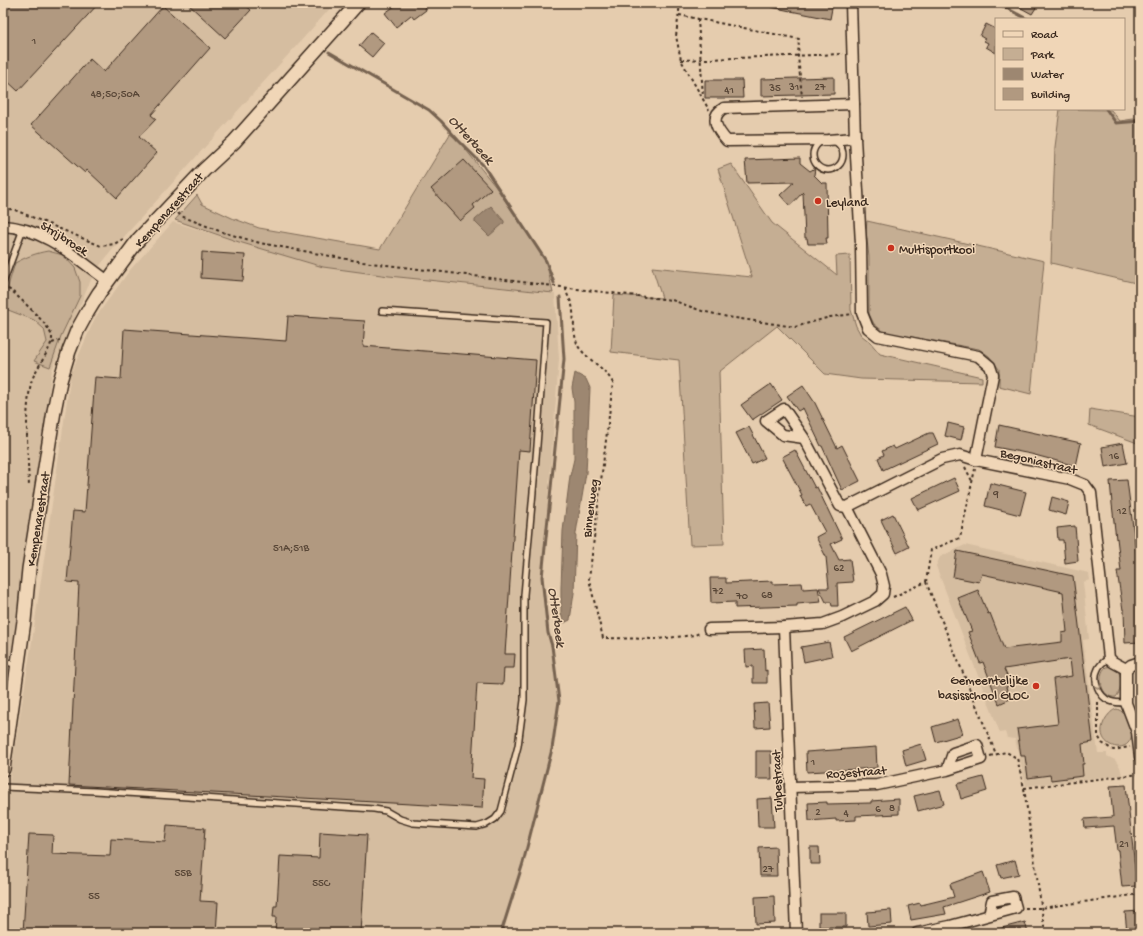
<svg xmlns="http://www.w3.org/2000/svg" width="1143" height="936" font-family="'Gochi Hand',sans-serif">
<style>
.built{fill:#d5bda0}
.green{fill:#c5ae93;stroke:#806c58}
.water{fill:#9d8771;stroke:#766250}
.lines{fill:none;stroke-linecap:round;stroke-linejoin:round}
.stream{stroke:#766250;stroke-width:3}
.building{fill:#b19980;stroke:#3b2a1e}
.service-casing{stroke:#3b2a1e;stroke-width:8}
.minor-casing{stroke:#3b2a1e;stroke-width:13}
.tertiary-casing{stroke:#3b2a1e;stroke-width:16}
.path{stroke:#3b2a1e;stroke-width:2;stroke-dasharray:3 3;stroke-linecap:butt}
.service{stroke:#f0d6b7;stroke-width:5}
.minor{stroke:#f0d6b7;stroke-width:10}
.tertiary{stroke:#f0d6b7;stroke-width:13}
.oneway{stroke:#96806a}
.poi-dot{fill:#c8321e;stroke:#f0d6b7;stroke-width:1.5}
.labels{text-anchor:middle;stroke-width:3;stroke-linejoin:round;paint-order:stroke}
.number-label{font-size:11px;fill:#584636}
.poi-label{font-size:13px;fill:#3b2a1e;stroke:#f0d6b7;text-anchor:start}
.street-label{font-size:13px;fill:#3b2a1e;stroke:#f0d6b7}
.water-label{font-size:14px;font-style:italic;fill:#544133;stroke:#f0d6b7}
</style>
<rect width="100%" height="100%" fill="#e5ccae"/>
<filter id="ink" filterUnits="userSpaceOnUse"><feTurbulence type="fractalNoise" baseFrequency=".025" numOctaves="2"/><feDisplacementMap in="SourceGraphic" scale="8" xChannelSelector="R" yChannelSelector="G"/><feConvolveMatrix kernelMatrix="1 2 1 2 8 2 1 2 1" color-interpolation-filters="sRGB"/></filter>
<g filter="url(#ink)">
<!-- built -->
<g class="built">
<path d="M3,3H335L113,249L94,273L52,370L3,710Z"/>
<path d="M173,222L323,267L389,276L555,294L559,359L542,577L547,638L552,646L559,701L552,749L523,863L501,933H3V821L33,635L71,373L95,318L130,270Z"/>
<path d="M965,545L1089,573L1090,580L1083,582L1089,639L1083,640L1098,753H1107V756L1115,760L1120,767L1122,775L1026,786L1015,739L1007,738L1005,732L1000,733L936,566L940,557Z"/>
</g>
<!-- green -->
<g class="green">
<path d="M1060,109L1111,110L1120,121L1140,118V284L1051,263L1055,147Z"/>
<path d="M450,134L458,140L495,186L546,261L553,293L389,276L323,267L239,242L175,220L197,195L202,204L232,218L259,228L380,249Z"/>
<path d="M731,164L772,223L837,275L836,256L850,255L851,310L856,326L861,335L870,342L880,354L982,377V382L861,379L825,374L777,326L719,372L724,544L690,545L679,360L611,352L614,295L662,298L652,267L752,277L718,169Z"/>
<path d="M867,221L1044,261L1031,394L999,386V369L989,356L979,349L884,332L874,324L869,314V257L866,231Z"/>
<path d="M48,251L63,255L75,268L80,282V296L61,336L50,367L34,361L47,342L44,329L34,320L3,308V303L15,263C26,257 36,253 48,251Z"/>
<path d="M1090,409L1140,417V444L1089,425Z"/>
<path d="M1106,667C1123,663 1124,688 1116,697C1101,699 1096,675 1106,667Z"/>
<path d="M1117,709C1127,712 1134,729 1131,738C1125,757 1090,744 1106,718C1109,714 1112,710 1117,709Z"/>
</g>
<!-- water -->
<g class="water">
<path d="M491,206L504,221V223L489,236L475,222V220Z"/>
<path d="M575,373L586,379L590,388L586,473L576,533L574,593L570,620L564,623L561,613V588L563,531L570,476L574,459V402L572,388Z"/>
</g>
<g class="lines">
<!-- stream -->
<g class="stream">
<path d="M997,3L1027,19"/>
<path d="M329,52L429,110L441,121L458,140L483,165L546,261L554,283"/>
<path d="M1106,109L1116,123L1140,121"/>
<path d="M501,933L523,863L552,749L559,701L552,646L548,633L542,577L564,359L560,297"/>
</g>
</g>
<!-- building -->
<g class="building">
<path d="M3,3H99L18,91L3,77Z"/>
<path d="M187,3H243L251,10L225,38Z"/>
<path d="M399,3H434L425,8L426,10L414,19L411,15L396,27L385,13Z"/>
<path d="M772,3H833L830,19L771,7Z"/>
<path d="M1012,3H1039L1032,14Z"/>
<path d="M163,6L210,48L151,115L156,119L139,137L157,153L117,198L87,170L85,173L31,125L90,59L104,72Z"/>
<path d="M986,24L996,29V53L986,47L988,43L984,41L985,39L980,36Z"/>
<path d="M371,32L384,43L372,57L359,46Z"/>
<path d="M834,77V94L761,96V79Z"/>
<path d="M705,80H742L743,98H705Z"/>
<path d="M800,158V163L810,171L815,168L814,175L822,183H827L828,238H826L827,244H808L807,238H805L803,192L790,206L780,195L794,182L747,183L745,160Z"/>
<path d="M464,160L491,189L473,205L475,208L460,221L431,189Z"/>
<path d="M202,252L245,255L243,281L201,278Z"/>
<path d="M288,316L365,321L363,346L536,360L530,451L519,450L505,654H515L514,668H504L503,684L477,683L471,778L484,779L482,808L69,785L79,583L67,582L73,511L85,512L95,377L121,379L124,329L286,341Z"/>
<path d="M771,384L782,400L752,420L741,405Z"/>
<path d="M803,385L815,403L837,448L842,445L860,481L842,490L822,446H821L803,408L798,411L787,396Z"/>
<path d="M948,423L964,427L961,440L945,436Z"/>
<path d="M999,425L1081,443L1076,466L1031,454L995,447Z"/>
<path d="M749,427L765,458L752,464L736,433Z"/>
<path d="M929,433H933L938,444L883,470L878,458L884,455L882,451L893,446L895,449Z"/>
<path d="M1123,443L1127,463L1105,467L1102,447Z"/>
<path d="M795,450L815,488L817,487L842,539L831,544L839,560L850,559L853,582L837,583L838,606H832L831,602H826L819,588H829L826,557L816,537L825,532L810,504L806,506L800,496L802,495L782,457Z"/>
<path d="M954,478L960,491L918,510L912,498Z"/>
<path d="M1127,480L1140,582V642L1125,643L1124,610H1123L1117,571H1121L1117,538L1116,539L1112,504L1110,481Z"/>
<path d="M990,483L1026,492L1020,515L985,506Z"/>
<path d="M1052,497L1069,502L1066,515L1049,510Z"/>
<path d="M893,514L909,547L897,553L881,520Z"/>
<path d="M1075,526L1078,561L1065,563L1063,540H1058L1057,528Z"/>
<path d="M957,551L1073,576L1093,742L1082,744L1084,764H1082L1083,776L1051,780L1050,775L1028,778L1025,756H1021L1017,729L1058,724L1053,679L1072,676L1070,659L1004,669L1011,685L1006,687L1010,699L999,704L983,662L980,663L968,632L972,631L958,598L978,590L988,614L990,613L1004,649L1062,642V633L1067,632L1063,592L982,574L979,582L953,577Z"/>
<path d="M710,578H726V583L773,581V584L802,583L803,589L818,588L821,602L797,604V606L735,608V602L711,603Z"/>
<path d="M905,607L912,620L851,651L844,637Z"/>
<path d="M829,642L832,656L804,662L801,647Z"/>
<path d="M764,649L765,671L767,670V683H753V666L746,667L745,650Z"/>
<path d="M768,703L770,727L755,728L754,704Z"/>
<path d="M958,719L963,734L936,742L932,727Z"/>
<path d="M921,744L926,760L906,766L902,750Z"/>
<path d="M876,747L877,768L807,772L806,752Z"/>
<path d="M756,751H771L772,779H756Z"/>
<path d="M983,777L987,791L961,799L957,784Z"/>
<path d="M1126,785L1137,886L1122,887L1118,850H1117L1114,826L1085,828L1084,819L1113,817L1110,786Z"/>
<path d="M940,790L944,804L918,811L914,796Z"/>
<path d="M772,798L774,827H758L757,799Z"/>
<path d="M899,799V814L856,816V820L836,821V819L809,821L808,803L827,802V804L871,803V801Z"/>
<path d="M167,825L205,828L200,901L218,902L216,933H23L29,834L53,835L52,854L110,856L111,839L165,842Z"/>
<path d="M320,832L367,835L361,933H275L276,917H273L274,906H277L280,856L319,858Z"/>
<path d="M776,847L777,876H760L759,848Z"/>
<path d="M810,847H819L820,864H810Z"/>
<path d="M1015,860L1019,874L1001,878L997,865Z"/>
<path d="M983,872L990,892L944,907L946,914L911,920L908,906L920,903L921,905L954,897L950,884Z"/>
<path d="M774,896L775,923L756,924L755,897Z"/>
<path d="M891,910L892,924L868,926L867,912Z"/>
<path d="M1140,911V933H1127L1125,912Z"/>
<rect x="819" y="913" width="27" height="14"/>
<path d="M1025,922L1028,933H995L994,930Z"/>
</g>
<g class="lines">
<!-- service casing -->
<g class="service-casing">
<g id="service">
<circle cx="828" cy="155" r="15"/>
<path d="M3,283L23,229"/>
<path d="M1109,658C1105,661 1100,664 1098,669C1092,680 1099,697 1110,701C1115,703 1121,703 1126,703"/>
<path d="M3,661L18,665"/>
<path d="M3,787L95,791L374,809L386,811L400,819L413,823L477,827L487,824L495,819L501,811L518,746L524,700V595L537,446L546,322L382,311"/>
</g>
</g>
<!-- minor casing -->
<g class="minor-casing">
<g id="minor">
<path d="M851,3L855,138L861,244L862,313L868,328L878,336L978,356L990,366L993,375L976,460"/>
<path d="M854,104L724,108C708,117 718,131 727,141L828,140L855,138"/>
<path d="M3,226C45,228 76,258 108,281"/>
<path d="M804,438L783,435L766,421L784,409L804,438L840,506L847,507"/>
<path d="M784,627L796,933"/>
<path d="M709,629L784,627L823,624L842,617L875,601L883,594L884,586L881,574L847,507L942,459L960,455L976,460L1070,479L1085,485L1091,493L1109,658L1113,662L1126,669"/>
<path d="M1126,669V703L1137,732L1140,757"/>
<path d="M1126,669L1131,665L1140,662"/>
<path d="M790,787L877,785L947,770L953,753L977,745L981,759L947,770"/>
<path d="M917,933L950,926L1016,908L1013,897L992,901L989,915"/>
</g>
</g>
<!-- tertiary casing -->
<g class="tertiary-casing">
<path id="tertiary" d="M3,769L24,621L29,569L54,411L60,381L69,351L77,331L88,311L99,293L138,240L204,170L234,142L358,3"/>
</g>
<!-- path -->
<g class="path">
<path d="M680,3L676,36L681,60L709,110"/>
<path d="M679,15L799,39L798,56L802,97"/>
<path d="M698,19L703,97"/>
<path d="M681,60L843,54"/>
<path d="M3,210L11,209L15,210L101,246L114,244L123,239"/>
<path d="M178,213L181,216L222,232L260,243L363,262L577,289L672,300L702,311L728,317L795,327L830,317L853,314"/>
<path d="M566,288C566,295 570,298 572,305C575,318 572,341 581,350C591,362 606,369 613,383L589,579L603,638L657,639L695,635L701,632"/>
<path d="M8,289L12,291C22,301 50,325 52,337C53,348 34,370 31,383C24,417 28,453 29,487"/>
<path d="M52,343L60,340"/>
<path d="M965,467L972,481"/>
<path d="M926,582L931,550L960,538L975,469"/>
<path d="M893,597L926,582L996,754"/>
<path d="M1098,702V736L1102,743L1113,750L1130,747"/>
<path d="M990,756L1006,752L1017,758L1024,788L1045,933"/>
<path d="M1024,788L1140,774"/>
<path d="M1025,908H1041L1140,894"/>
</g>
<!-- service -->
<use href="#service" class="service"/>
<!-- minor -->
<use href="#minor" class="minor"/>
<!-- tertiary -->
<use href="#tertiary" class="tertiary"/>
</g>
<!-- one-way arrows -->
<defs><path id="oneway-chevron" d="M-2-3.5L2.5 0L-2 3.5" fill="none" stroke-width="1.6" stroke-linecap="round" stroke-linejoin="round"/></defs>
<use class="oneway" href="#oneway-chevron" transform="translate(1099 687) rotate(69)"/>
</g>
<!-- markers -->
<g class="poi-dot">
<circle cx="818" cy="201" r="4"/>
<circle cx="891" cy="248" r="4"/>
<circle cx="1036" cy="686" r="4"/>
</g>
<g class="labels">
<!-- number labels -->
<g class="number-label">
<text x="34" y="44">1</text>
<text x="794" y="90">31</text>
<text x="820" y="90">27</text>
<text x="775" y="91">35</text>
<text x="729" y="93">41</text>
<text x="115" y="97">48;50;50A</text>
<text x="1114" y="459">16</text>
<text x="996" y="497">9</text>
<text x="1122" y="514">12</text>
<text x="291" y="551">51A;51B</text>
<text x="839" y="571">62</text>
<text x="718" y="594">72</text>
<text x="767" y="598">68</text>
<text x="742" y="599">70</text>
<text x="813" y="765">1</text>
<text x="892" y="811">8</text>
<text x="878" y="812">6</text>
<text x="818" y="815">2</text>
<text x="846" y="816">4</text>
<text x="1124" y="847">21</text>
<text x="768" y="872">27</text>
<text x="183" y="876">55B</text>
<text x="321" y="886">55C</text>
<text x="94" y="899">55</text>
</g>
<!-- poi labels -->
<g class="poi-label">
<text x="826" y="206">Leyland</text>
<text x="899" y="253">Multisportkooi</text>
<text x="1028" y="684" text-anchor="end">Gemeentelijke<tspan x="1028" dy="15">basisschool GLOC</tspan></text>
</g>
<!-- street labels -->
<g class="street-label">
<text transform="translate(168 209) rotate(-48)" y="5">Kempenarestraat</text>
<text transform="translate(65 237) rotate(32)" y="5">Strijbroek</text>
<text transform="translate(1039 460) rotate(13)" y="5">Begoniastraat</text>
<text transform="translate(589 508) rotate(-83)" y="5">Binnenweg</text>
<text transform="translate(37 519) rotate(-81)" y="5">Kempenarestraat</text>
<text transform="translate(856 771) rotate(-4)" y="5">Rozestraat</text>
<text transform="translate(776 781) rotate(-92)" y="5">Tulpestraat</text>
</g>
<!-- water labels -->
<g class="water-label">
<text transform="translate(472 139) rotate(48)" y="5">Otterbeek</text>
<text transform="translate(558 617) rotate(82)" y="5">Otterbeek</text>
</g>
</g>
<!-- margin -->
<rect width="1143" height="936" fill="none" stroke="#f0d6b7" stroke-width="16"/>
<rect x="8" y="8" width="1127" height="920" fill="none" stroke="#3b2a1e" stroke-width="1.5" filter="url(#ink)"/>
<!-- legend -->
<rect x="995" y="18" width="130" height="92" fill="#f0d6b7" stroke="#a8917a"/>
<rect x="1003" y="31" width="20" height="6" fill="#f0d6b7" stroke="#a8917a"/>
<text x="1031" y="38" font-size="12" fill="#3b2a1e">Road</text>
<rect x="1003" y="48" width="20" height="12" fill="#c5ae93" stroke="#a8917a"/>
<text x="1031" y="58" font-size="12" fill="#3b2a1e">Park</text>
<rect x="1003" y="68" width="20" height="12" fill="#9d8771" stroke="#a8917a"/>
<text x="1031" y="78" font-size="12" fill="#3b2a1e">Water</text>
<rect x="1003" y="88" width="20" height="12" fill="#b19980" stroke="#a8917a"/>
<text x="1031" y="98" font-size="12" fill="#3b2a1e">Building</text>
</svg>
